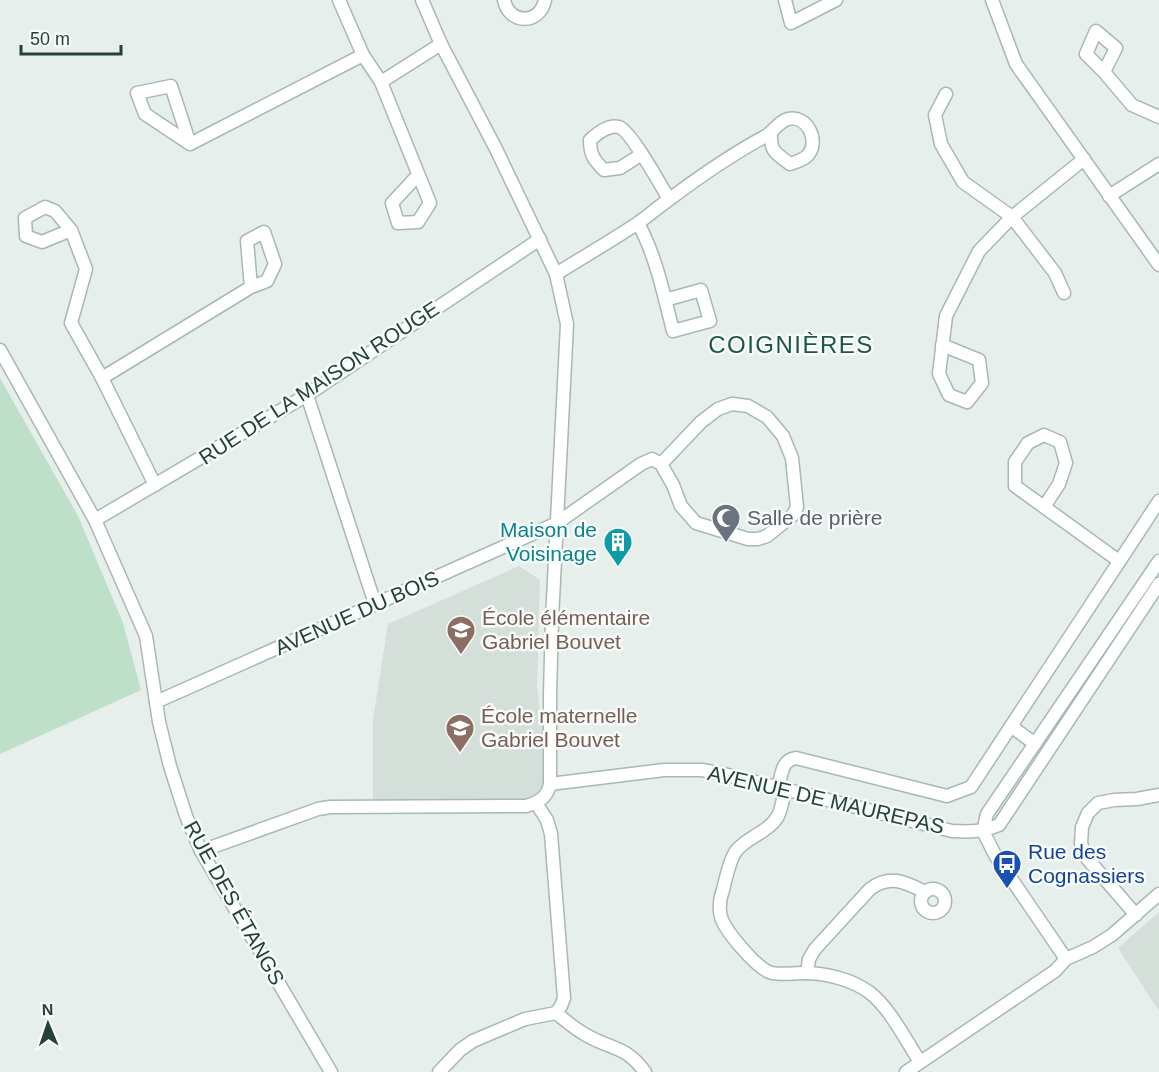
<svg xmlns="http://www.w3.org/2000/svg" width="1159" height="1072" font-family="Arial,sans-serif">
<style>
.built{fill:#d4dfda}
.green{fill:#bfe0c8}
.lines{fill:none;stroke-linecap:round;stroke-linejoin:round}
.minor-casing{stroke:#a8b8b2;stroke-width:15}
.minor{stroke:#fff;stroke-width:12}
.labels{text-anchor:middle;stroke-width:5;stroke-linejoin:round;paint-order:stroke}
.street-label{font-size:21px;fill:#24423a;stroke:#f7fbf9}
.worship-label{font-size:21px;fill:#5b616d;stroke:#f7fbf9;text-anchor:start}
.culture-label{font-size:21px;fill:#0d838f;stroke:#f7fbf9;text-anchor:end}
.education-label{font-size:21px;fill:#785e54;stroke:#f7fbf9;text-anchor:start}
.transit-label{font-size:21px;fill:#164399;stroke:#f7fbf9;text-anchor:start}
.quarter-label{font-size:24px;letter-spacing:1.5px;fill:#1f5548;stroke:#f7fbf9}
</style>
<rect width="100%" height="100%" fill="#e6efeb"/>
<!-- built -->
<g class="built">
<path d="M519,566L540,580L537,688L550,784L536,803L373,806V720L388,624Z"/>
<path d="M1159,912V1011L1118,948Z"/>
</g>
<!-- green -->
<path class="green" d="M0,378L78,516L123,623L141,690L0,754Z"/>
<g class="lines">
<!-- minor casing -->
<g class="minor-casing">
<g id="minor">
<path d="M339,0L363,55L381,82"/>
<path d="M504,0C509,25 540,25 545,0"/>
<path d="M785,0L791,23L836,0"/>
<path d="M992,0L1016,64L1159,265"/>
<path d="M1104,72L1116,48L1096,31L1086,54L1104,72L1132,105L1159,117"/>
<path d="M946,94L935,115L941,144L963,182L1012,217L1055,273L1064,293"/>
<path d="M190,144L171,86L137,93L145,114L190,144L363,55"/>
<path d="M642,154L620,168L604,170C594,160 590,155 590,140C597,134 608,124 619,127C631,131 661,186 669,199"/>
<path d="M418,175L392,203L398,223L418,222L430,203L381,82L441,44"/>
<path d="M1109,196L1159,164"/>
<path d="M638,223C656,256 664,295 673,331L710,321L701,290L665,300"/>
<path d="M71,230L42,242L26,236L25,218L45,207L55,211L71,230L86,269L71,323L102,378L155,485"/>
<path d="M556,274C583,257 611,241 638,223C648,216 657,208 667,201C699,177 732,154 766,136C774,131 778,122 788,119C807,114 821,142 807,156C803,160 796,162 790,164C776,153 770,152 771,133"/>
<path d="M942,345L979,360L982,383L967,402L949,395L939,374L946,316L979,251L1012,217L1084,159"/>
<path d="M0,350L95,520L146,636L159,722L170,766L186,816L201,851L331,1072"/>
<path d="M102,378L251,287L267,281L275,264L264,232L247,241L251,287"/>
<path d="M307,395L375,604"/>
<path d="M1044,507L1059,484L1066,463L1060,442L1044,435L1028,443L1015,462V486L1119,561"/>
<path d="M95,520L307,395L540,239"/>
<path d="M156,702L557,523L641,464L652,459L661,464L673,485L681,506L696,523L748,539H758L767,536L793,515L797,507L792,458L783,436L767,417L748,406L732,404L718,409L701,422L661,464"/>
<path d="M1011,726L1035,744"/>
<path d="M550,784L664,770H702L724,774L952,831C971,832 981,832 999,825L1159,584"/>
<path d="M778,788C782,775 781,760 796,758L947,796L971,787L1159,501"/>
<path d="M785,789C783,798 782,808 778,816C769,832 747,837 736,851C729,861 726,878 723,890C720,898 719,909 721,917C725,931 758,970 772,973C782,975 794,973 804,973C825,973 851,979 869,992C890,1008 905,1039 920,1062"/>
<path d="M536,803L547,820L551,834L564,998L561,1006L556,1013"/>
<path d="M983,831L987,814L1159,561"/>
<path d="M983,831L995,855L1066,959"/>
<path d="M201,851L318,809L330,807L526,806C539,802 547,798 550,784V695L552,619L567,324L556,274L496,149L441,44L422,0"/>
<circle cx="933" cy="901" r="12"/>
<path d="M1136,915L1085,856L1081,843L1082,827L1088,813L1098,803L1114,800L1137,799L1159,795"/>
<path d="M807,973L809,959L815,949L870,889C890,874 905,882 925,892"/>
<path d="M556,1013C566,1021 575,1029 586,1035C612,1050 625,1045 645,1072"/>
<path d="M439,1072L460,1050L473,1041L525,1019L556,1013"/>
<path d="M906,1072L1055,971L1066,959L1093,947L1112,935L1159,894"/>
</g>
</g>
<!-- minor -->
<use href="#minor" class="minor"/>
</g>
<!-- icons -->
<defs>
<g id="mosque-pin" transform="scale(1.5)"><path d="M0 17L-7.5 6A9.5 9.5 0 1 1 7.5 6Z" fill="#6b7280" stroke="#f7fbf9"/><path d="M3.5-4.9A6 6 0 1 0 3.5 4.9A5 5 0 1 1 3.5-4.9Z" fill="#fff"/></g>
<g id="building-pin" transform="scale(1.5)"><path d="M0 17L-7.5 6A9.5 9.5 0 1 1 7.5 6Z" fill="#0f9aa8" stroke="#f7fbf9"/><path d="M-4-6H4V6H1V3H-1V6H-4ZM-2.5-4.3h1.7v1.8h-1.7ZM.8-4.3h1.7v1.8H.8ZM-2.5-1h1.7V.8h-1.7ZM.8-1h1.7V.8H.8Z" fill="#fff"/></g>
<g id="school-pin" transform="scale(1.5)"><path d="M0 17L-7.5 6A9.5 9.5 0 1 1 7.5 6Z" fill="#8d6e63" stroke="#f7fbf9"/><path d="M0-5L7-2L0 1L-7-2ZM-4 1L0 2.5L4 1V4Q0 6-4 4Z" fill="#fff"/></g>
<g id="bus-pin" transform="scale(1.5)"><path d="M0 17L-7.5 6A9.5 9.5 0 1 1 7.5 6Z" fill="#1a4fb4" stroke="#f7fbf9"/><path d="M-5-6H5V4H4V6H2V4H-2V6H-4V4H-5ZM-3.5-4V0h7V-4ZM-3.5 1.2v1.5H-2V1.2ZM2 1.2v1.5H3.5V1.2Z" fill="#fff"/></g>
</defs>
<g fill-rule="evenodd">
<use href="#mosque-pin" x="726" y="518"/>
<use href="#building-pin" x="618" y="542"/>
<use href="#school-pin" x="461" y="630"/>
<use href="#school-pin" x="460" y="728"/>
<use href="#bus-pin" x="1007" y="864"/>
</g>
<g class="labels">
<!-- street labels -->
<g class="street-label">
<text transform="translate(319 383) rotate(-33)" y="7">RUE DE LA MAISON ROUGE</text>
<text transform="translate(357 613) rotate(-24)" y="7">AVENUE DU BOIS</text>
<text transform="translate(826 800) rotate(13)" y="7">AVENUE DE MAUREPAS</text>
<text transform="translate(234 903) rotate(61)" y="7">RUE DES ÉTANGS</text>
</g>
<!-- worship labels -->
<g class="worship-label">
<text x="747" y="525">Salle de prière</text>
</g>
<!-- culture labels -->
<g class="culture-label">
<text x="597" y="537">Maison de<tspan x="597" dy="24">Voisinage</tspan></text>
</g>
<!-- education labels -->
<g class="education-label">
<text x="482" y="625">École élémentaire<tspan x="482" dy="24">Gabriel Bouvet</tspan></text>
<text x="481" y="723">École maternelle<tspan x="481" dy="24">Gabriel Bouvet</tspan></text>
</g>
<!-- transit labels -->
<g class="transit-label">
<text x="1028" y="859">Rue des<tspan x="1028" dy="24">Cognassiers</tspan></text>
</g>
<!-- quarter labels -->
<g class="quarter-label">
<text x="791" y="353">COIGNIÈRES</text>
</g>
</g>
<!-- north arrow -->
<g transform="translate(48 1024) rotate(358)" stroke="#f7fbf9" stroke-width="4.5" paint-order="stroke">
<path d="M0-4.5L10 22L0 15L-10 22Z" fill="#24423a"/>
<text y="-9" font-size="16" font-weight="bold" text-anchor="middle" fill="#24423a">N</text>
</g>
<!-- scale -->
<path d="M21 45v9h100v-9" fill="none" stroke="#24423a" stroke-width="3"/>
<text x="30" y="45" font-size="18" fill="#24423a" stroke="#f7fbf9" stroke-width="4.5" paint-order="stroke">50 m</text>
</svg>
